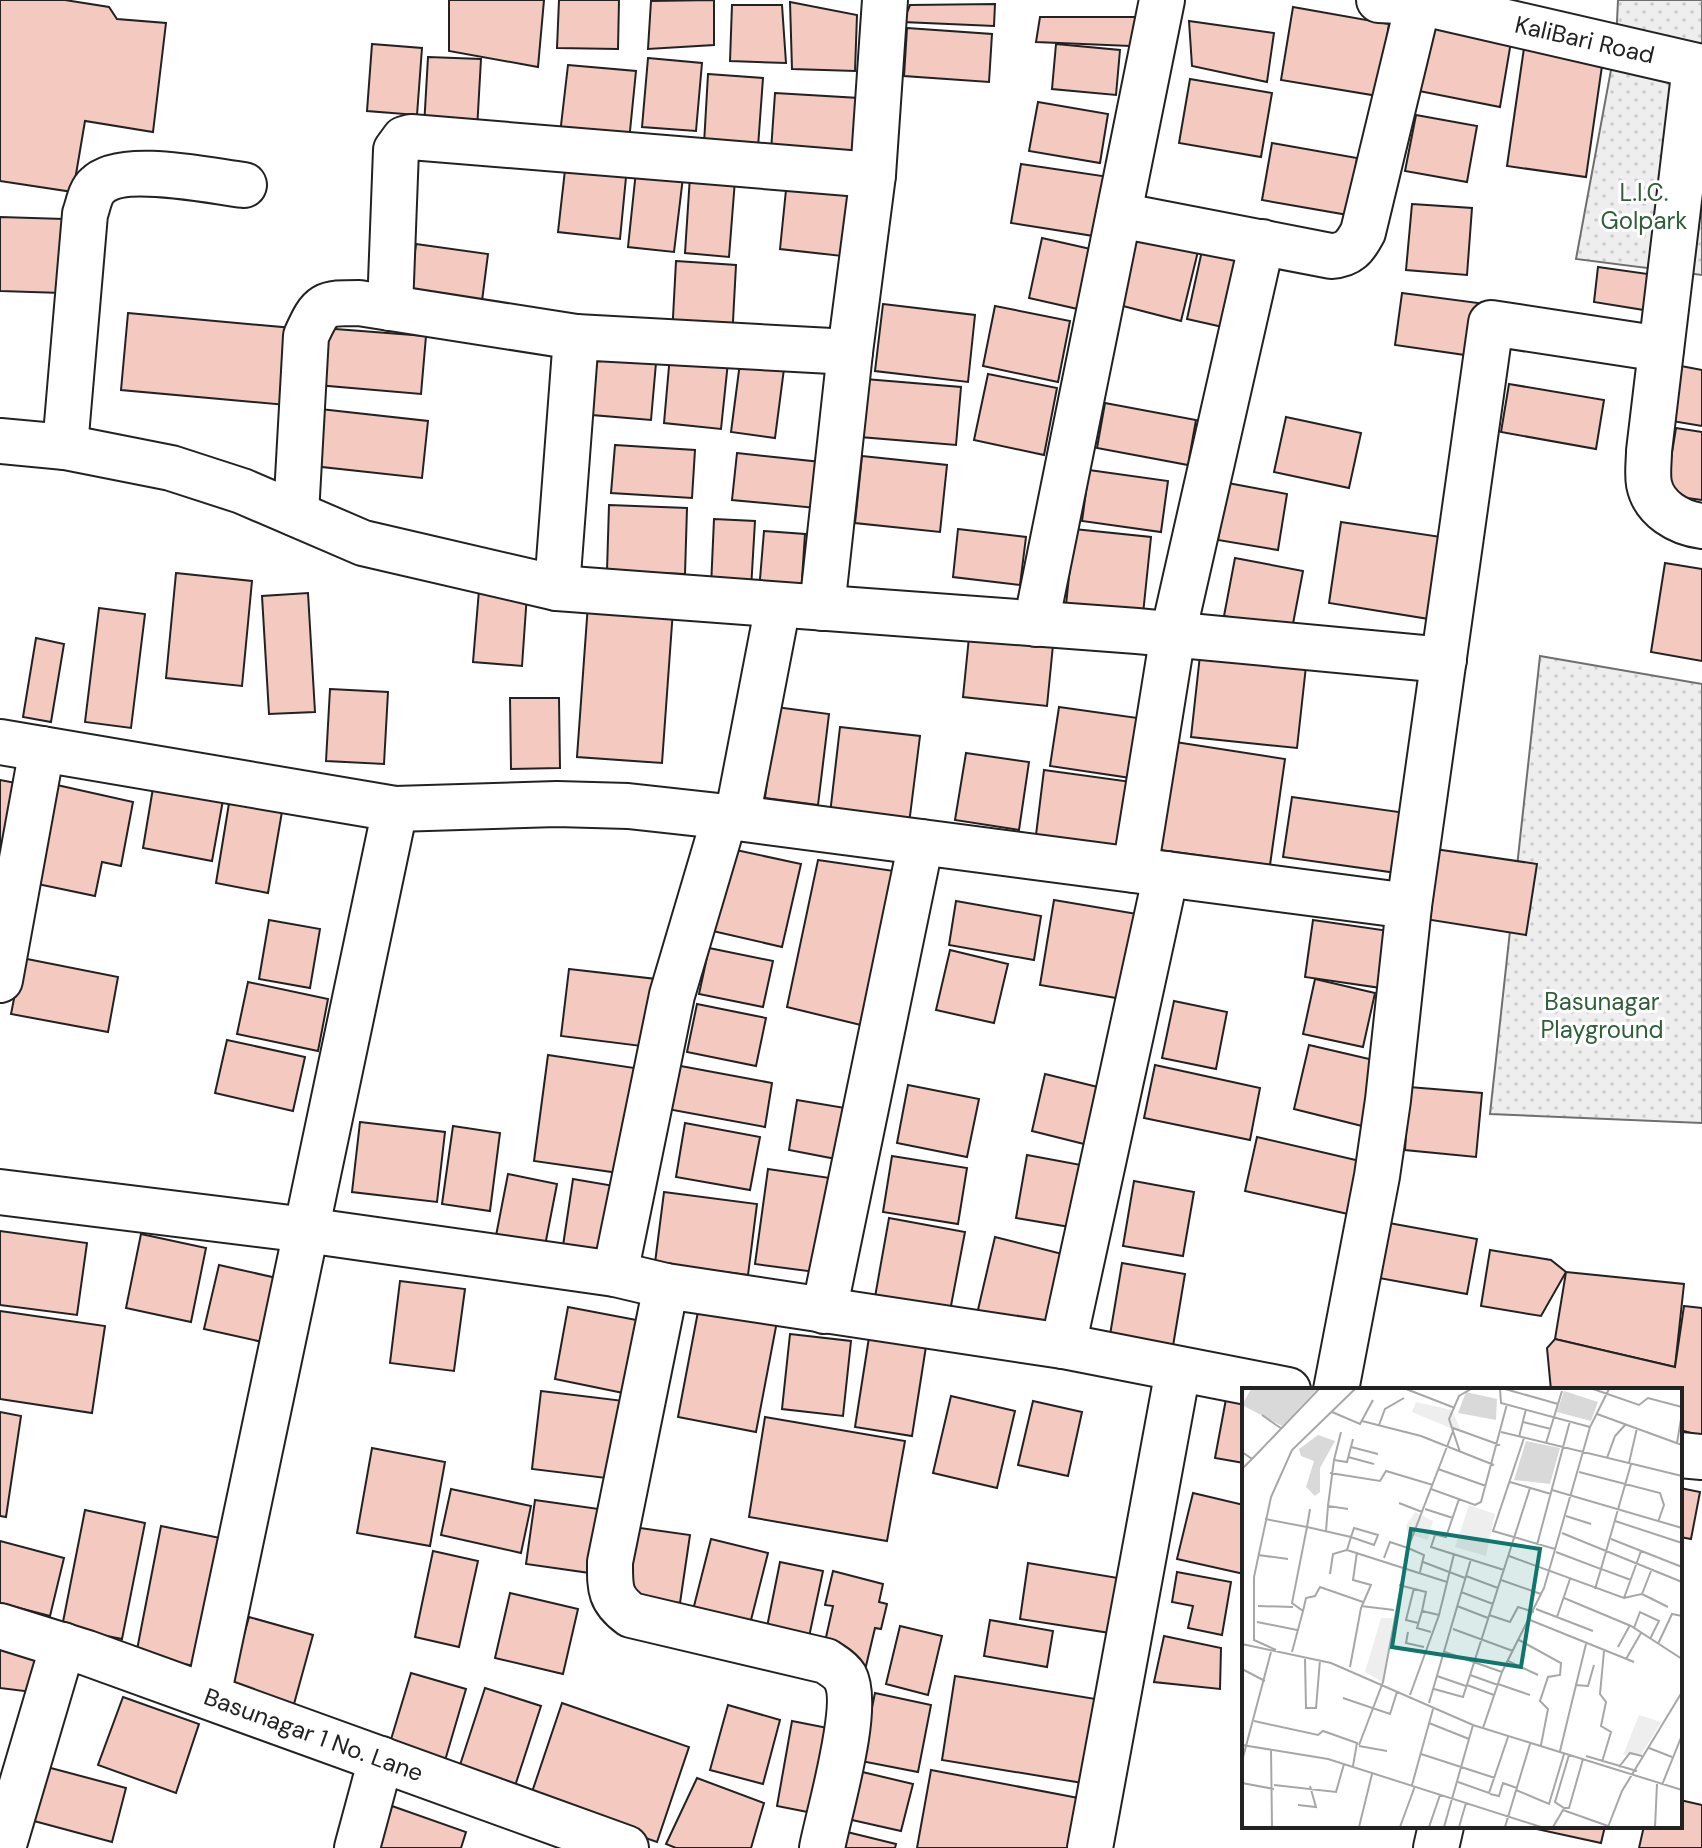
<svg xmlns="http://www.w3.org/2000/svg" width="1702" height="1848" font-family="'DM Sans',sans-serif">
<style>
.grass{fill:url(#grass-dots);stroke:#6f6f6f;stroke-width:2}
.building{fill:#f3c9c0;stroke:#222;stroke-width:2}
.lines{fill:none;stroke-linecap:round;stroke-linejoin:round}
.minor-casing{stroke:#222;stroke-width:48}
.minor{stroke:#fff;stroke-width:44}
.labels{text-anchor:middle;stroke-width:6;stroke-linejoin:round;paint-order:stroke}
.street-label{font-size:24px;fill:#222;stroke:#fff}
.park-label{font-size:24px;fill:#2f5e38;stroke:#fff}
.inset-road{fill:none;stroke:#a7a7a7;stroke-width:2}
.view{fill:#0f766e;fill-opacity:0.15;stroke:#0f766e;stroke-width:4}
.inset-edge{fill:none;stroke:#222;stroke-width:4}
</style>
<defs>
<pattern id="grass-dots" width="8" height="8" patternUnits="userSpaceOnUse" patternTransform="scale(2)"><rect width="8" height="8" fill="#eee"/><path d="M2 2h.1M6 6h.1" fill="none" stroke="#ccc" stroke-width="1.8" stroke-linecap="round"/></pattern>
</defs>
<rect width="100%" height="100%" fill="#fff"/>
<!-- grass -->
<g class="grass">
<path d="M1618,0H1702V275L1576,259L1616,43Z"/>
<path d="M1540,656L1702,684V1123L1490,1114Z"/>
</g>
<!-- building -->
<g class="building">
<path d="M0,0H65L109,7L117,19L166,23L153,132L85,121L73,192L0,181Z"/>
<path d="M449,0H544L538,67L449,51Z"/>
<path d="M559,0H619L618,49L557,48Z"/>
<path d="M714,0V45L648,49L651,1Z"/>
<path d="M790,2L857,15L855,71L792,69Z"/>
<path d="M995,4L994,26L903,22L910,5Z"/>
<path d="M732,5H782L786,63L730,61Z"/>
<path d="M1293,7L1389,24L1378,96L1281,80Z"/>
<path d="M1433,14L1513,30L1500,107L1419,91Z"/>
<path d="M1040,17H1136L1130,46L1036,42Z"/>
<path d="M1189,21L1274,33L1267,82L1192,66Z"/>
<path d="M907,28L992,34L989,82L904,76Z"/>
<path d="M372,44L422,48L417,115L367,111Z"/>
<path d="M1056,44L1120,50L1116,95L1052,89Z"/>
<path d="M1524,48L1603,59L1586,177L1507,166Z"/>
<path d="M428,57L481,59L477,130L424,127Z"/>
<path d="M648,58L702,63L696,131L642,127Z"/>
<path d="M568,65L636,71L629,141L560,134Z"/>
<path d="M708,74L763,78L758,147L704,144Z"/>
<path d="M1190,79L1272,93L1261,157L1179,143Z"/>
<path d="M775,93L859,98L854,158L771,151Z"/>
<path d="M1038,102L1108,114L1100,163L1029,151Z"/>
<path d="M1416,115L1477,126L1467,182L1405,171Z"/>
<path d="M1272,143L1357,158L1348,215L1262,200Z"/>
<path d="M566,161L627,167L620,239L558,232Z"/>
<path d="M1021,164L1109,177L1100,237L1011,223Z"/>
<path d="M636,171L683,177L674,252L628,247Z"/>
<path d="M690,176L735,180L729,257L685,253Z"/>
<path d="M787,180L850,187L842,256L780,249Z"/>
<path d="M1412,204L1472,208L1467,275L1406,270Z"/>
<path d="M0,217L64,219L62,293L0,291Z"/>
<path d="M1139,223L1201,239L1181,321L1119,305Z"/>
<path d="M1042,238L1095,250L1082,310L1029,298Z"/>
<path d="M416,244L488,254L481,309L409,299Z"/>
<path d="M1203,246L1253,258L1236,330L1187,319Z"/>
<path d="M676,261L736,265L732,340L672,336Z"/>
<path d="M1598,267L1655,275L1650,311L1594,302Z"/>
<path d="M1402,293L1486,304L1479,357L1395,345Z"/>
<path d="M883,304L975,315L968,382L875,371Z"/>
<path d="M995,306L1070,321L1058,382L983,366Z"/>
<path d="M128,313L293,328L286,405L121,390Z"/>
<path d="M322,328L426,336L421,394L317,385Z"/>
<path d="M670,355L728,362L721,429L664,423Z"/>
<path d="M741,355L785,361L775,438L731,432Z"/>
<path d="M597,358L656,363L651,420L592,415Z"/>
<path d="M1681,366L1702,370V426L1672,421Z"/>
<path d="M988,374L1057,388L1044,455L974,440Z"/>
<path d="M865,379L961,387L956,445L860,437Z"/>
<path d="M1509,384L1604,400L1596,449L1501,432Z"/>
<path d="M1105,403L1196,420L1188,465L1097,448Z"/>
<path d="M320,409L428,421L422,478L313,466Z"/>
<path d="M1286,417L1361,433L1349,488L1274,472Z"/>
<path d="M1676,428L1702,432V500L1665,495Z"/>
<path d="M615,445L695,450L692,498L611,493Z"/>
<path d="M737,453L821,462L816,508L732,500Z"/>
<path d="M862,456L947,465L940,532L855,523Z"/>
<path d="M1089,470L1168,481L1161,532L1082,521Z"/>
<path d="M1228,483L1287,494L1278,550L1218,540Z"/>
<path d="M609,505L687,508L685,574L607,571Z"/>
<path d="M714,519L755,521L751,589L711,587Z"/>
<path d="M1341,522L1441,537L1429,619L1329,603Z"/>
<path d="M958,529L1026,537L1020,585L953,577Z"/>
<path d="M1074,529L1151,537L1143,614L1066,605Z"/>
<path d="M764,531L805,534L801,594L759,591Z"/>
<path d="M1235,558L1303,571L1292,629L1224,616Z"/>
<path d="M1665,563L1702,569V661L1651,652Z"/>
<path d="M176,573L252,581L242,686L166,678Z"/>
<path d="M479,590L527,594L522,666L473,662Z"/>
<path d="M308,593L315,712L269,714L262,596Z"/>
<path d="M588,604L673,610L662,763L577,757Z"/>
<path d="M99,608L145,614L131,728L85,722Z"/>
<path d="M969,637L1053,645L1047,706L963,697Z"/>
<path d="M36,638L64,644L51,722L23,717Z"/>
<path d="M1201,646L1307,657L1297,748L1191,737Z"/>
<path d="M330,689L388,692L384,764L326,761Z"/>
<path d="M510,698H559L560,768L511,769Z"/>
<path d="M776,707L829,714L818,805L765,798Z"/>
<path d="M1059,707L1152,720L1144,780L1050,766Z"/>
<path d="M840,727L920,736L909,824L830,814Z"/>
<path d="M1169,741L1285,759L1270,865L1153,849Z"/>
<path d="M966,753L1029,762L1019,830L955,820Z"/>
<path d="M1044,770L1139,783L1130,856L1035,843Z"/>
<path d="M0,780L16,783L0,864Z"/>
<path d="M48,783L133,802L121,866L102,862L95,896L28,882Z"/>
<path d="M153,788L223,800L212,861L143,848Z"/>
<path d="M231,791L284,800L268,893L216,883Z"/>
<path d="M1292,797L1406,813L1397,873L1283,857Z"/>
<path d="M722,847L801,864L782,947L704,929Z"/>
<path d="M1435,849L1537,864L1526,935L1425,919Z"/>
<path d="M818,860L901,872L869,1027L787,1007Z"/>
<path d="M1054,900L1143,915L1128,1000L1040,985Z"/>
<path d="M956,901L1041,916L1034,960L949,945Z"/>
<path d="M269,920L320,929L310,988L259,979Z"/>
<path d="M1313,920L1389,931L1381,988L1305,977Z"/>
<path d="M709,948L773,961L763,1007L699,994Z"/>
<path d="M950,950L1008,964L994,1023L936,1010Z"/>
<path d="M22,958L118,977L108,1032L11,1014Z"/>
<path d="M569,969L656,979L649,1047L561,1036Z"/>
<path d="M1315,979L1375,993L1363,1047L1303,1034Z"/>
<path d="M248,982L328,999L318,1051L237,1034Z"/>
<path d="M1174,1001L1227,1012L1216,1069L1162,1058Z"/>
<path d="M697,1004L766,1018L756,1066L687,1052Z"/>
<path d="M227,1040L305,1057L293,1111L215,1093Z"/>
<path d="M1309,1045L1382,1062L1366,1127L1294,1109Z"/>
<path d="M548,1055L641,1069L626,1174L534,1161Z"/>
<path d="M670,1064L772,1083L765,1127L662,1108Z"/>
<path d="M1155,1065L1260,1088L1250,1140L1144,1118Z"/>
<path d="M1045,1074L1114,1091L1100,1148L1032,1131Z"/>
<path d="M908,1085L979,1099L967,1157L897,1143Z"/>
<path d="M1409,1087L1482,1093L1476,1157L1405,1150Z"/>
<path d="M797,1100L845,1108L836,1159L789,1150Z"/>
<path d="M360,1122L445,1132L437,1202L352,1192Z"/>
<path d="M685,1123L760,1137L750,1190L676,1177Z"/>
<path d="M453,1126L500,1133L490,1211L442,1204Z"/>
<path d="M1257,1137L1360,1161L1348,1214L1245,1191Z"/>
<path d="M1027,1155L1081,1165L1070,1227L1016,1218Z"/>
<path d="M892,1156L967,1168L958,1224L883,1212Z"/>
<path d="M768,1169L837,1179L823,1273L755,1264Z"/>
<path d="M508,1174L557,1184L543,1256L494,1246Z"/>
<path d="M573,1179L620,1187L607,1266L561,1259Z"/>
<path d="M1134,1181L1194,1192L1183,1256L1123,1246Z"/>
<path d="M664,1192L757,1204L748,1275L655,1263Z"/>
<path d="M889,1218L965,1232L950,1311L875,1297Z"/>
<path d="M1389,1223L1477,1239L1467,1294L1379,1278Z"/>
<path d="M0,1231L87,1243L77,1315L0,1305Z"/>
<path d="M141,1234L206,1248L191,1322L126,1308Z"/>
<path d="M995,1237L1074,1257L1055,1333L977,1314Z"/>
<path d="M1490,1250L1551,1260L1566,1272L1541,1316L1481,1306Z"/>
<path d="M1122,1263L1185,1274L1172,1352L1109,1341Z"/>
<path d="M219,1265L290,1281L276,1345L204,1329Z"/>
<path d="M1566,1272L1684,1284L1675,1367L1555,1339Z"/>
<path d="M400,1281L465,1289L454,1371L390,1363Z"/>
<path d="M700,1301L778,1316L756,1432L678,1417Z"/>
<path d="M1684,1306L1702,1308V1436L1680,1430V1390H1551L1547,1348L1555,1339L1675,1367Z"/>
<path d="M568,1307L647,1322L633,1395L555,1379Z"/>
<path d="M0,1311L105,1326L92,1413L0,1399Z"/>
<path d="M870,1331L927,1340L912,1436L855,1427Z"/>
<path d="M790,1334L851,1341L843,1416L782,1409Z"/>
<path d="M541,1391L624,1401L614,1479L532,1469Z"/>
<path d="M951,1396L1015,1411L997,1488L933,1473Z"/>
<path d="M1226,1399L1244,1403V1463L1215,1458Z"/>
<path d="M1033,1401L1082,1412L1068,1476L1018,1465Z"/>
<path d="M0,1412L21,1416L6,1517L0,1516Z"/>
<path d="M765,1417L905,1441L887,1541L749,1517Z"/>
<path d="M372,1448L445,1462L430,1546L357,1533Z"/>
<path d="M1680,1488L1700,1492L1691,1539L1680,1537Z"/>
<path d="M451,1489L531,1506L521,1553L441,1535Z"/>
<path d="M1193,1493L1244,1505V1574L1177,1559Z"/>
<path d="M535,1500L606,1510L597,1574L526,1564Z"/>
<path d="M85,1510L145,1523L122,1639L62,1627Z"/>
<path d="M161,1526L230,1540L205,1668L136,1655Z"/>
<path d="M633,1527L690,1535L680,1603L623,1595Z"/>
<path d="M711,1539L768,1553L750,1624L693,1610Z"/>
<path d="M0,1541L64,1558L50,1616L0,1603Z"/>
<path d="M433,1551L478,1561L459,1647L415,1637Z"/>
<path d="M780,1562L823,1571L806,1651L764,1642Z"/>
<path d="M1028,1563L1118,1578L1110,1633L1020,1619Z"/>
<path d="M833,1571L883,1584L879,1602L887,1604L881,1629L875,1628L866,1666L822,1655L833,1606L825,1605Z"/>
<path d="M1177,1572L1231,1582L1222,1635L1188,1628L1193,1606L1172,1602Z"/>
<path d="M510,1593L578,1609L563,1674L495,1658Z"/>
<path d="M249,1617L313,1635L294,1704L229,1686Z"/>
<path d="M990,1620L1053,1631L1047,1667L984,1656Z"/>
<path d="M900,1626L942,1636L928,1695L886,1684Z"/>
<path d="M1164,1636L1221,1648L1220,1689L1154,1682Z"/>
<path d="M0,1649L45,1655L40,1693L0,1688Z"/>
<path d="M411,1673L466,1689L444,1764L389,1746Z"/>
<path d="M955,1676L1108,1701L1095,1785L942,1760Z"/>
<path d="M485,1688L541,1706L515,1786L459,1768Z"/>
<path d="M875,1693L931,1705L918,1772L861,1761Z"/>
<path d="M123,1697L199,1724L176,1793L98,1765Z"/>
<path d="M562,1703L689,1747L657,1842L530,1798Z"/>
<path d="M728,1705L780,1720L763,1784L710,1770Z"/>
<path d="M792,1721L838,1730L823,1815L777,1806Z"/>
<path d="M47,1767L126,1788L112,1842L34,1821Z"/>
<path d="M854,1770L913,1784L901,1831L843,1818Z"/>
<path d="M931,1770L1089,1800L1080,1848H917Z"/>
<path d="M697,1778L764,1803L751,1848H676L666,1844Z"/>
<path d="M1680,1800L1702,1805V1848H1639L1644,1826H1680Z"/>
<path d="M392,1806L466,1832L461,1848H378Z"/>
<path d="M1523,1826H1605L1601,1843Z"/>
<path d="M839,1830L896,1844L895,1848H835Z"/>
</g>
<g class="lines">
<!-- minor casing -->
<g class="minor-casing">
<g id="minor">
<path id="s1" d="M1379,0L1419,2L1702,67"/>
<path d="M1695,66L1649,451C1649,461 1647,473 1649,484C1654,509 1679,523 1702,526"/>
<path d="M1119,215L1331,256C1349,255 1355,247 1363,232L1419,0"/>
<path d="M390,308L396,150L404,139L411,137L873,175"/>
<path d="M0,441L65,447L171,468L242,491L363,543L557,588L1137,631L1444,660"/>
<path d="M65,447L85,214C88,206 90,192 97,186C121,161 210,181 244,185"/>
<path d="M296,514L306,336C321,303 323,303 359,303L576,337"/>
<path d="M557,588L576,337L850,352L873,175L885,0"/>
<path d="M822,608L850,352"/>
<path d="M1036,624L1162,0"/>
<path d="M0,742L395,809L557,804L628,806L737,818L1409,906"/>
<path d="M737,818L778,605"/>
<path d="M1135,870L1173,634L1262,242"/>
<path d="M0,980L42,749"/>
<path d="M0,1192L306,1230L615,1274L666,1286L1063,1346L1288,1390"/>
<path d="M615,1274L672,995L725,816"/>
<path d="M666,1286L610,1562C610,1588 609,1599 631,1615L826,1661C832,1665 841,1670 845,1677C861,1706 829,1812 822,1848"/>
<path d="M824,1311L921,842"/>
<path d="M1063,1346L1166,874"/>
<path d="M1336,1390L1377,1176L1388,1100L1409,906L1491,323L1661,349"/>
<path d="M1680,1455L1702,1457"/>
<path id="s2" d="M0,1626L87,1653L626,1848"/>
<path d="M208,1696L395,809"/>
<path d="M3,1848L63,1645"/>
<path d="M357,1848L381,1759"/>
<path d="M1090,1848L1178,1370"/>
<path d="M1436,1848L1441,1826"/>
</g>
</g>
<!-- minor -->
<use href="#minor" class="minor"/>
</g>
<g class="labels">
<!-- street labels -->
<g class="street-label">
<text dy="8" stroke="none"><textPath href="#s1" startOffset="210">KaliBari Road</textPath></text>
<text dy="8" stroke="none"><textPath href="#s2" startOffset="332">Basunagar 1 No. Lane</textPath></text>
</g>
<!-- park labels -->
<g class="park-label">
<text x="1644" y="201">L.I.C.<tspan x="1644" dy="28">Golpark</tspan></text>
<text x="1602" y="1010">Basunagar<tspan x="1602" dy="28">Playground</tspan></text>
</g>
</g>
<!-- overview -->
<g transform="translate(1242 1388)">
<rect width="440" height="440" fill="#fff"/>
<path d="M174,14L210,22L220,45L170,24ZM227,117L253,126L244,168L213,159ZM173,124L191,133L186,152L166,146L164,138ZM139,230H151L142,295L123,284ZM397,327L419,334L399,367H381Z" fill="#eee"/>
<path d="M9,1L18,2L75,1L40,38L0,17ZM322,3L356,14L349,33L315,24ZM224,4L255,11L254,32L216,25ZM76,47L93,53L78,80V104L73,108L64,99L72,73L59,68L57,61ZM284,53L318,60L308,96L272,92Z" fill="#d9d9d9"/>
<path class="inset-road" d="M164,1L213,20M258,1L259,15L348,39M263,1L316,16M351,1L397,17L406,10L440,19M90,24L118,36L131,12M355,26L440,57M20,27L40,41M120,33L179,48L252,77M281,34L309,41M137,37L143,21L162,10M211,40L258,57M99,44L92,72L105,74L111,51M259,44L440,88M277,49L284,21M282,50L251,143L313,161M304,55L320,3M435,55L440,25M109,59L136,66M0,64L10,71L0,81M218,64L207,31L217,8L229,1M106,69L132,76M365,70L373,48L384,36M10,71L77,1M92,72L86,118L106,121M387,75L395,40M196,81L244,98M337,84L418,105L422,117L416,134M88,85L138,93L144,83L191,97M268,94L309,106M189,101L233,117L239,114L265,16M310,102L440,140M157,115L180,124M68,121L65,139L109,149L132,157L136,147L112,140L109,149L105,162L91,166L88,186M183,121L211,130M324,128L349,136M23,131L65,139L50,215L61,223L50,264M373,133L440,155M174,142L204,149L217,111M84,143L86,118M320,145L440,194M193,147L189,159L262,182M369,151L440,179M295,157L328,33M105,162L205,194M314,164L359,181L353,201M16,167L46,171M267,168L382,210L399,163M142,170L148,154L166,160L182,167L178,184M181,174L223,190M224,188L256,200M259,192L299,206M389,192L359,181L389,76M157,197L184,204L180,223L197,227M172,200L164,232L176,235M219,204L251,216M400,206L426,219M322,210L389,238L440,271M382,210L400,206L409,183M16,218L51,219M119,218L152,222M215,218L246,230M294,221L351,243M61,223L64,210L73,208L78,199L121,214M180,223L175,240L189,244M247,227L268,234L276,219L292,224M315,229L328,191M288,232L392,274M15,234L55,242M392,240L398,224L417,233L408,251M211,241L271,263M166,244L164,255L182,259M277,252L319,275L318,287L306,289L298,313L306,321L299,357M0,256L89,275L231,337L440,402M416,256L430,226L440,228M376,259L388,237M34,262L12,252V189L29,109L50,62L113,1M203,264L260,284M63,271L64,320H74L78,272M384,271L399,245M266,273L296,287M108,279L119,220L129,197L111,192L115,164M0,281L23,293M228,287L256,297M195,288L224,298M256,296L288,307M225,297L252,307M333,297L346,298L352,277M192,301L221,309L288,100M168,307L197,227L212,166M101,310L148,326L155,304M187,315L229,171M12,333L76,347L81,343L115,355L111,378M187,335L227,351M241,340L260,284L302,200L348,39L367,1M0,357L86,371L299,439M117,357L141,294L166,160L211,43M117,358L145,363M407,360L430,369M29,361L30,439M318,363L344,256M179,366L253,390M327,367L313,414L322,420H327L341,371M344,368L395,383M0,373L29,264M360,374L369,344L359,338L364,314L358,306L362,263M377,379L388,365L400,368M216,394L247,405L266,349M0,395L32,401M32,397L94,404L102,376M170,397L191,321M420,397L440,347M274,402L307,416L322,366M248,406L257,408L261,395L275,400M56,417L74,419L68,398M117,439L130,386M158,439L173,398M187,439L198,407M202,439L231,337M217,439L224,415M263,439L288,356M311,439L321,422L366,438M366,439L380,403L440,304M413,439L415,396"/>
<path class="view" d="M169,141L298,161L279,279L150,259Z"/>
<rect width="440" height="440" class="inset-edge"/>
</g>
</svg>
